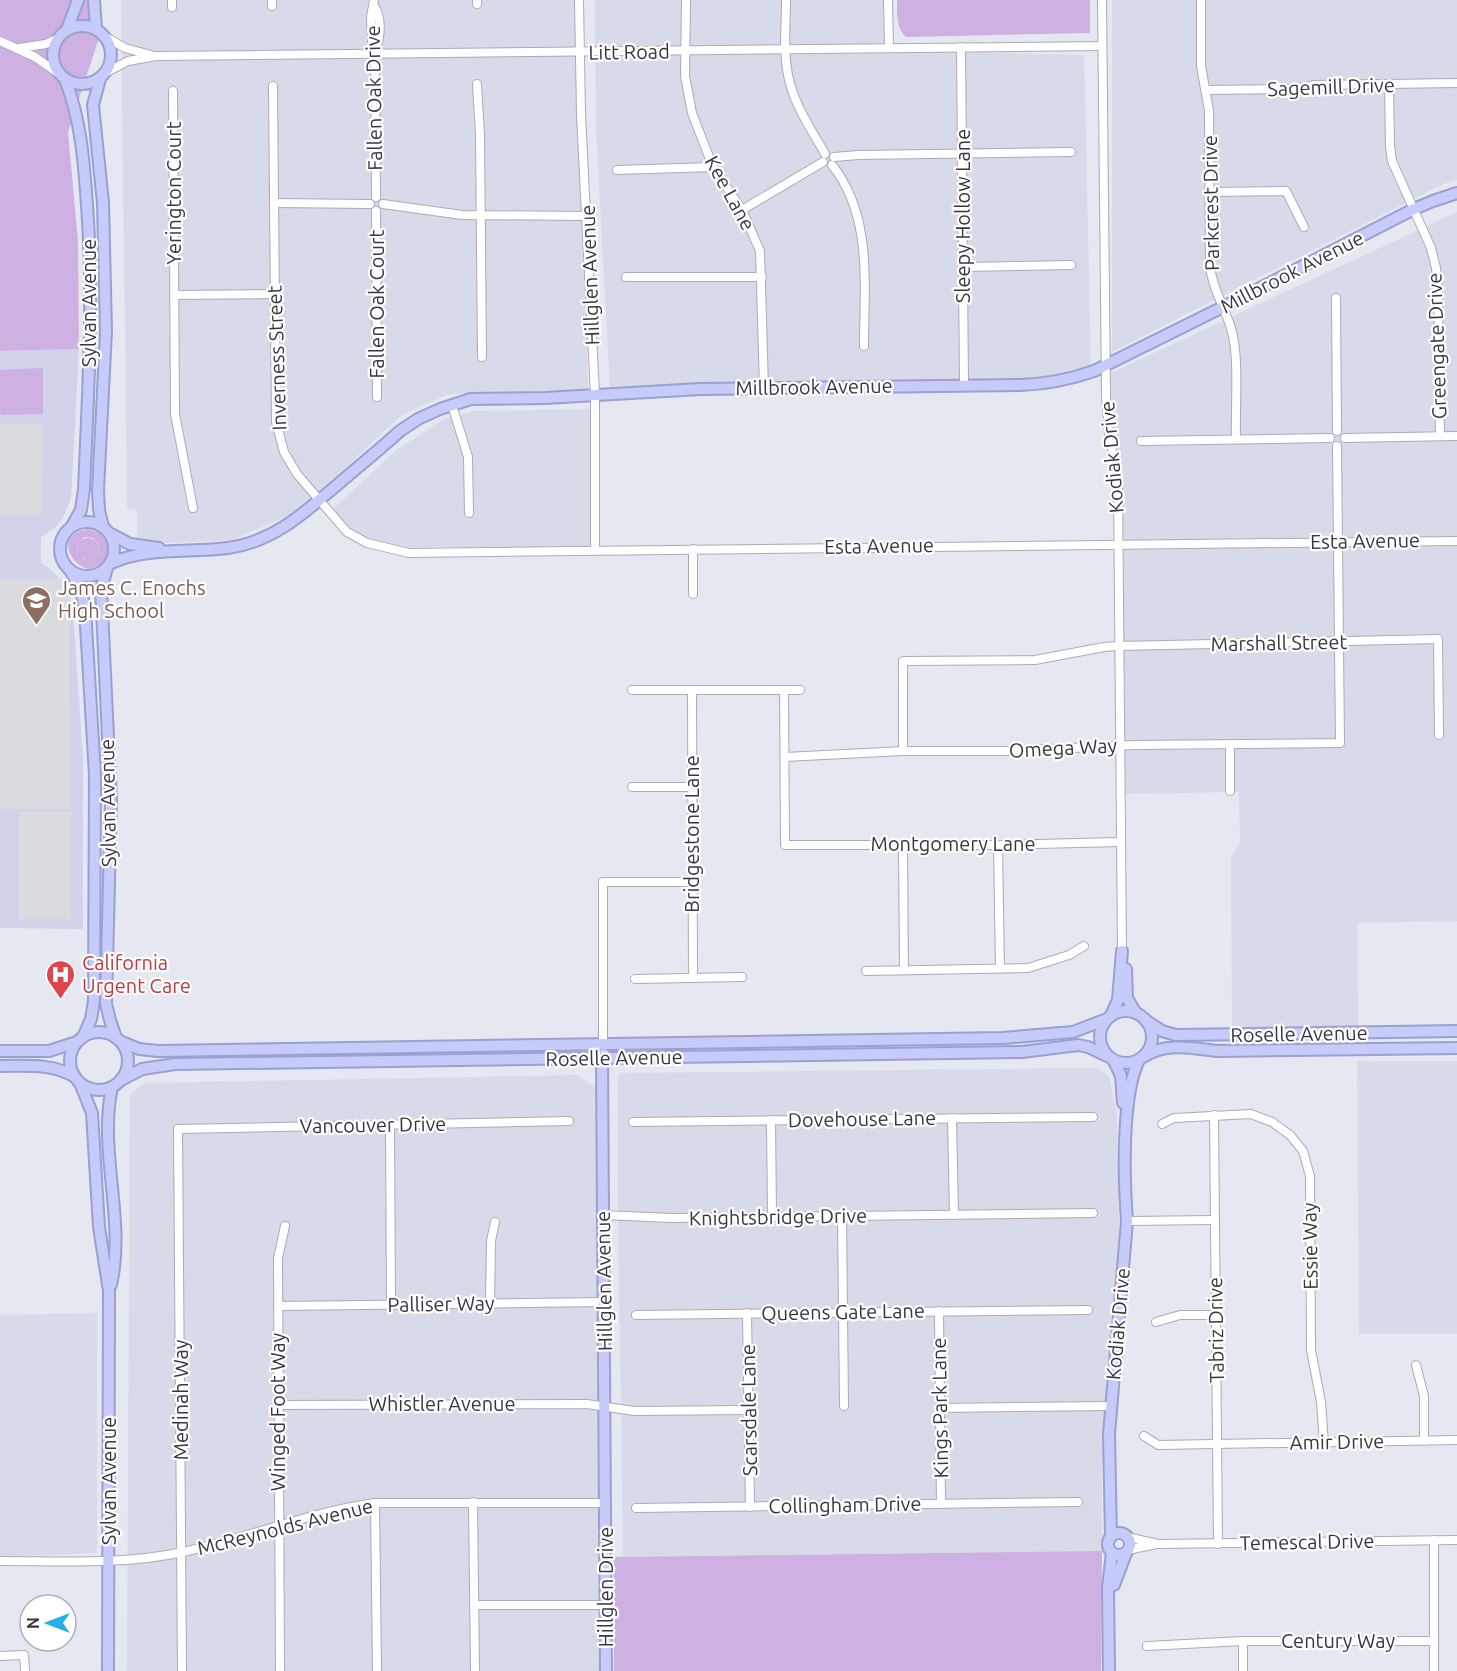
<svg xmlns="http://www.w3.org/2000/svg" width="1457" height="1671" font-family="Ubuntu,sans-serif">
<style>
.residential{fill:#d7dae8}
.education{fill:#d0d3e9}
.green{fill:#ceb0e2;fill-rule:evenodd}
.parking{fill:#dadbdf}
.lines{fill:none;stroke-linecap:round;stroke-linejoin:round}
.street-casing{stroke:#a8acbb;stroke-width:10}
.secondary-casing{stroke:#9aa0d0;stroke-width:14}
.street{stroke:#fff;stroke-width:8}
.secondary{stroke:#c6cbfa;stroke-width:10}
.labels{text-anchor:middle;stroke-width:4.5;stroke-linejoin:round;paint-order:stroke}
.street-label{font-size:20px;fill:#353843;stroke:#fff}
.education-label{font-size:20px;fill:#785e54;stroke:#fff;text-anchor:start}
.health-label{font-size:20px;fill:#be3a42;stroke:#fff;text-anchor:start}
</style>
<rect width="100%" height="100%" fill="#e5e7f1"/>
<!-- residential -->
<g class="residential">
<path d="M121,0H577L588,389L449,394L402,415L295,513L231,540L164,543L137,539V510L127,509Z"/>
<path d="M595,0H892L893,51L1084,55L1091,367L1047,380L714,382L610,388L596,129Z"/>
<path d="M1112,0H1457V180L1443,184L1112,352Z"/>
<path d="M1457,212V921L1357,923L1358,1029L1232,1031L1231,857L1240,844L1239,792L1125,794L1123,476L1112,425L1111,373Z"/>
<path d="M592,409V547H406L372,540L351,528L332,510L395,451L444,419L474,411Z"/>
<path d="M1357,1061H1457V1334H1359Z"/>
<path d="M1098,1068L1109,1076L1117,1114L1119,1243L1102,1440V1551L623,1557L618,1200V1078L620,1073Z"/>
<path d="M577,1075L597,1089L599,1671H127L130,1094L145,1083Z"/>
<path d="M97,1313V1553L0,1557V1315Z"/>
</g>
<!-- education -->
<path class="education" d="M79,349L71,498L63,518L55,528L41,537V563L52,571L63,583L71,601L73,612L83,757V929L0,928V351Z"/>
<!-- green -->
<g class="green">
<path d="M0,0H98V41L68,132L78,241L79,349L0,351Z"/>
<path d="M897,0H1090V33L906,37C896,28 897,13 897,0Z"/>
<path d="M43,368V414L2,415L0,413V370Z"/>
<path d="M88,529L100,533C106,540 109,547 106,556C91,594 41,536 88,529ZM84,537L93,538L99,545V553L93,559L84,560L77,552V545Z"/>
<circle cx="88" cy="549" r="11"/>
<path d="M1102,1551L1101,1671H614V1557Z"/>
</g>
<!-- parking -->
<g class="parking">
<path d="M0,424H43L42,515H0Z"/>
<path d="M0,579H69L70,809H0Z"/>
<rect x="19" y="812" width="52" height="107"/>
</g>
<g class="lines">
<defs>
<g id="street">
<path d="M272,0V6"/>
<path d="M374,0L371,17L372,41L375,53L376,197"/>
<path d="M477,0V4"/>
<path d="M579,0L581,114L595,395V550"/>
<path d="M686,0L685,76L692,113L713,167L742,210L760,251L764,388"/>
<path d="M786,0C786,24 783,51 788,75C793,103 811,129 825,154"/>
<path d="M888,0L889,48"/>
<path d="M1102,0L1106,396L1109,433L1118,484L1122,951"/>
<path d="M1201,0V66L1209,111L1210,265C1212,291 1228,311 1233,336C1239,365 1235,409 1236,439"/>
<path d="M374,6C383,20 380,38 375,53"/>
<path d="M172,7V0"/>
<path d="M104,36L125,48L151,55"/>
<path d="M0,41L35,57L58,73"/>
<path d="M961,47L964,385"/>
<path d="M19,48L46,44L60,37"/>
<path d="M107,72L128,61L156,56L1102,46"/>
<path d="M477,84L480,135L482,357"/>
<path d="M1389,84L1390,146L1392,161L1431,248L1436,268L1438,289L1440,436"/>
<path d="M273,86L276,422L284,452L297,474L347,532L367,543L409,553L1457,541"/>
<path d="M1206,90L1294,89L1315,85L1457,83"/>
<path d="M173,91L175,414L193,508"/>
<path d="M834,157L858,155L1071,152"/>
<path d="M832,165C873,216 864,286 864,346"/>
<path d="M617,170L713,167"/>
<path d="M1209,192L1286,191L1304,227"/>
<path d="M275,203L370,204"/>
<path d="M383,204L462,215L588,216"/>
<path d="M742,210L823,162"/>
<path d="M376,211L377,397"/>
<path d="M964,267L1071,265"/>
<path d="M626,277H762"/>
<path d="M174,295L275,294"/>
<path d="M1336,298L1337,431"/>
<path d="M452,405L468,457L469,513"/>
<path d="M1345,438L1457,436"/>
<path d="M1141,441L1330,438"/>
<path d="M693,549V594"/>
<path d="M632,690H784"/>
<path d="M692,690L693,978"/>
<path d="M800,690H784L785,845H998L1121,842"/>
<path d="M1230,745V791"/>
<path d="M903,751V661L1035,660L1104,647L1119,646L1438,639L1439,735"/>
<path d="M785,757L903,751H1008L1135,745L1340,743L1337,446"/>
<path d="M632,787H692"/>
<path d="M903,845L904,970"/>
<path d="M998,845L1000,968"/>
<path d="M866,971L1028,968L1069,955L1084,946"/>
<path d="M635,979L742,977"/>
<path d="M603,1044V882H692"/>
<path d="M1214,1115L1218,1544"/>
<path d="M952,1118L954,1215"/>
<path d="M771,1120L772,1217"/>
<path d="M633,1122L1093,1117"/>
<path d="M1162,1124L1174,1118L1251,1114L1272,1122L1290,1135L1303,1151L1310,1176L1311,1350L1321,1402L1324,1443"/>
<path d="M390,1125L391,1305"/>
<path d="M603,1215L671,1218L1093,1213"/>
<path d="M842,1216L844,1406"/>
<path d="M1127,1221L1215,1220"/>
<path d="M490,1303L491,1241L495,1222"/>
<path d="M278,1306L604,1302"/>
<path d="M939,1311L941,1504"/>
<path d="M747,1313L750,1507"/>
<path d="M636,1315L1088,1310"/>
<path d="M1156,1322L1180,1315H1216"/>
<path d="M1416,1365L1424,1396V1441"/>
<path d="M279,1405L587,1404L634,1411L748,1410"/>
<path d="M940,1408L1110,1406"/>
<path d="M1144,1436L1158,1445L1457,1440"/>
<path d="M473,1502L475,1671"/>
<path d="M375,1503L377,1671"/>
<path d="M636,1508L1078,1502"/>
<path d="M1127,1537L1158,1544L1457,1540"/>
<path d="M1128,1550L1156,1544"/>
<path d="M0,1561C61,1561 124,1565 183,1552C248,1538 310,1512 375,1503H606"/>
<path d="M474,1605H606"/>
<path d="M1243,1641V1671"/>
<path d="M1147,1646L1243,1641H1434"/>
<path d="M0,1656L24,1655L25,1671"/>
<path d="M182,1671L178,1129L569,1121"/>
<path d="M280,1671L278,1258L285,1226"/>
<path d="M1434,1671V1540"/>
</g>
<g id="secondary">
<path d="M94,0L96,29"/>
<circle cx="82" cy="55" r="29"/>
<path d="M67,30L78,0"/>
<path d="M65,79C81,120 84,162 87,205C94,300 88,394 84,489L81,510L72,526"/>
<path d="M100,79L93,105L103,203L106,331L98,490L99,510L103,527"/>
<circle cx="87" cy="549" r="27"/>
<path d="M109,533L130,544L159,548"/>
<path d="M111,563C148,547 188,553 228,548C273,542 304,513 337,485C358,467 379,450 400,431L418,419L440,409L471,399L545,398L700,389L1020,385C1046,384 1069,380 1094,371L1223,307L1414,209L1433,201L1457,193"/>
<path d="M107,568L101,589L111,800L106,1004L110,1020L116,1038"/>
<path d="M70,570L81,590L85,609L95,775L94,1001L91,1019L83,1037"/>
<path d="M1126,969L1127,998L1136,1013"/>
<circle cx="1126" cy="1037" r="26"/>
<path d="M1111,1015L1118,1000L1122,951"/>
<path d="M1145,1020L1162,1031L1176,1035L1457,1031"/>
<circle cx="99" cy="1061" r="29"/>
<path d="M122,1042L139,1049L158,1051L1003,1038L1073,1032L1107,1019"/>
<path d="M0,1051H49L77,1042"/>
<path d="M604,1054L602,1058L606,1671"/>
<path d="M1145,1056C1167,1042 1192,1048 1217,1051L1457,1048"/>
<path d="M1114,1061L1121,1076L1123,1103"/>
<path d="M0,1066C26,1066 52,1063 75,1077"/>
<path d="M121,1080L142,1069L175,1064L1022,1052L1078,1045L1088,1047L1107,1056"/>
<path d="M80,1083L92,1113L99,1227L109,1291L108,1671"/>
<path d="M111,1285C126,1220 98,1152 112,1087"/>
<circle cx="1119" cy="1544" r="11"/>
<path d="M1111,1537L1109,1434L1127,1221C1124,1181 1121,1096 1139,1060"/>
<path d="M1114,1585L1126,1553"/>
<path d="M1109,1671L1108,1587L1112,1553"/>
</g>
</defs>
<!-- street casing -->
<use href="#street" class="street-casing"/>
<!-- secondary casing -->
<use href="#secondary" class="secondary-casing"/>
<!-- street -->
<use href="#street" class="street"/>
<!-- secondary -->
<use href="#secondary" class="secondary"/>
</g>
<!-- icons -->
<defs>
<symbol id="school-pin" viewBox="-11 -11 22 30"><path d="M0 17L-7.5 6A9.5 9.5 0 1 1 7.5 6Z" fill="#8d6e63" stroke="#fff"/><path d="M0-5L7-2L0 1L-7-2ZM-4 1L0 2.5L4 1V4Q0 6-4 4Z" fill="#fff"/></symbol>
<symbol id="hospital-pin" viewBox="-11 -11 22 30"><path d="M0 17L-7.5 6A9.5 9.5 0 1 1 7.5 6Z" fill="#e0444e" stroke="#fff"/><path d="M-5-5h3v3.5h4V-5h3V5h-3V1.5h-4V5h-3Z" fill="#fff"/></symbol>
</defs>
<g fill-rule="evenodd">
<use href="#school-pin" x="20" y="584" width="33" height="45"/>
<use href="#hospital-pin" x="44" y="958" width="33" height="45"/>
</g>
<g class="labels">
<!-- street labels -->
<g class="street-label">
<text transform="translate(629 52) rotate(-1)" y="7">Litt Road</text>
<text transform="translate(1331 87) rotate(-2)" y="7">Sagemill Drive</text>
<text transform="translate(374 98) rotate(-91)" y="7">Fallen Oak Drive</text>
<text transform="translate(174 193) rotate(-90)" y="7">Yerington Court</text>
<text transform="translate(730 193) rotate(61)" y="7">Kee Lane</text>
<text transform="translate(1211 203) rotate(-91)" y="7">Parkcrest Drive</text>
<text transform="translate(963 216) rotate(-90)" y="7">Sleepy Hollow Lane</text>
<text transform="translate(1292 272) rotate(-27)" y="7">Millbrook Avenue</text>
<text transform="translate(590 275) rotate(-92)" y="7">Hillglen Avenue</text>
<text transform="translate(89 303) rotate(-90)" y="7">Sylvan Avenue</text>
<text transform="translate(377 304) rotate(-90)" y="7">Fallen Oak Court</text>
<text transform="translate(1437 346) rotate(-92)" y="7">Greengate Drive</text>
<text transform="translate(277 358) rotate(-92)" y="7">Inverness Street</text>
<text transform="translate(814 387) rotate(-1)" y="7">Millbrook Avenue</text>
<text transform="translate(1112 457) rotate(-95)" y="7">Kodiak Drive</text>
<text transform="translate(1365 541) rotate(-1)" y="7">Esta Avenue</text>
<text transform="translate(879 546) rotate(-1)" y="7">Esta Avenue</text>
<text transform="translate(1279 643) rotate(-1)" y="7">Marshall Street</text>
<text transform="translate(1063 748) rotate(-3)" y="7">Omega Way</text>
<text transform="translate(108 803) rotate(-91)" y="7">Sylvan Avenue</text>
<text transform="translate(692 834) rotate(-90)" y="7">Bridgestone Lane</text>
<text x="953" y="851">Montgomery Lane</text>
<text transform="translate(1299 1034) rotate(-1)" y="7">Roselle Avenue</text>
<text transform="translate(614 1058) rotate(-1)" y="7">Roselle Avenue</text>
<text transform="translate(862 1119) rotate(-1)" y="7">Dovehouse Lane</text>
<text transform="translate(373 1125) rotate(-1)" y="7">Vancouver Drive</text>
<text transform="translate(778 1217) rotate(-1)" y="7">Knightsbridge Drive</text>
<text transform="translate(1310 1246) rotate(-91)" y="7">Essie Way</text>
<text transform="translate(604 1281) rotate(-91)" y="7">Hillglen Avenue</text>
<text transform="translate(441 1304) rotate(-1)" y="7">Palliser Way</text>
<text transform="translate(843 1312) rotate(-1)" y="7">Queens Gate Lane</text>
<text transform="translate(1118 1324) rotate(-85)" y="7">Kodiak Drive</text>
<text transform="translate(1216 1330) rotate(-91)" y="7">Tabriz Drive</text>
<text transform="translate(181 1400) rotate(-90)" y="7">Medinah Way</text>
<text x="442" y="1411">Whistler Avenue</text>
<text transform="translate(940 1408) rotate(-91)" y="7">Kings Park Lane</text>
<text transform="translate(749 1410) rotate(-91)" y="7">Scarsdale Lane</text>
<text transform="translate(278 1412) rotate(-90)" y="7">Winged Foot Way</text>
<text transform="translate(1337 1442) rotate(-1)" y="7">Amir Drive</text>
<text transform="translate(109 1481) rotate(-90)" y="7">Sylvan Avenue</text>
<text transform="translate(845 1505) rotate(-1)" y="7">Collingham Drive</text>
<text transform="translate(285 1527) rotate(-14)" y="7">McReynolds Avenue</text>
<text transform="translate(1307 1542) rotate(-1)" y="7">Temescal Drive</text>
<text transform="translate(606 1587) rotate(-90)" y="7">Hillglen Drive</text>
<text x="1338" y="1648">Century Way</text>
</g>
<!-- education labels -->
<g class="education-label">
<text x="58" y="595">James C. Enochs<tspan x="58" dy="23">High School</tspan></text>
</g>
<!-- health labels -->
<g class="health-label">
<text x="82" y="970">California<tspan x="82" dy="23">Urgent Care</tspan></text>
</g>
</g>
<!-- north arrow -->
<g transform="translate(48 1623) rotate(270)"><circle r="28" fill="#ffffff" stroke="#aeafb4" stroke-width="1.5"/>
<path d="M0-4.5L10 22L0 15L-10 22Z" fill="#24afe8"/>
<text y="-9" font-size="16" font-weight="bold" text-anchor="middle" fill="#353843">N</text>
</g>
</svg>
